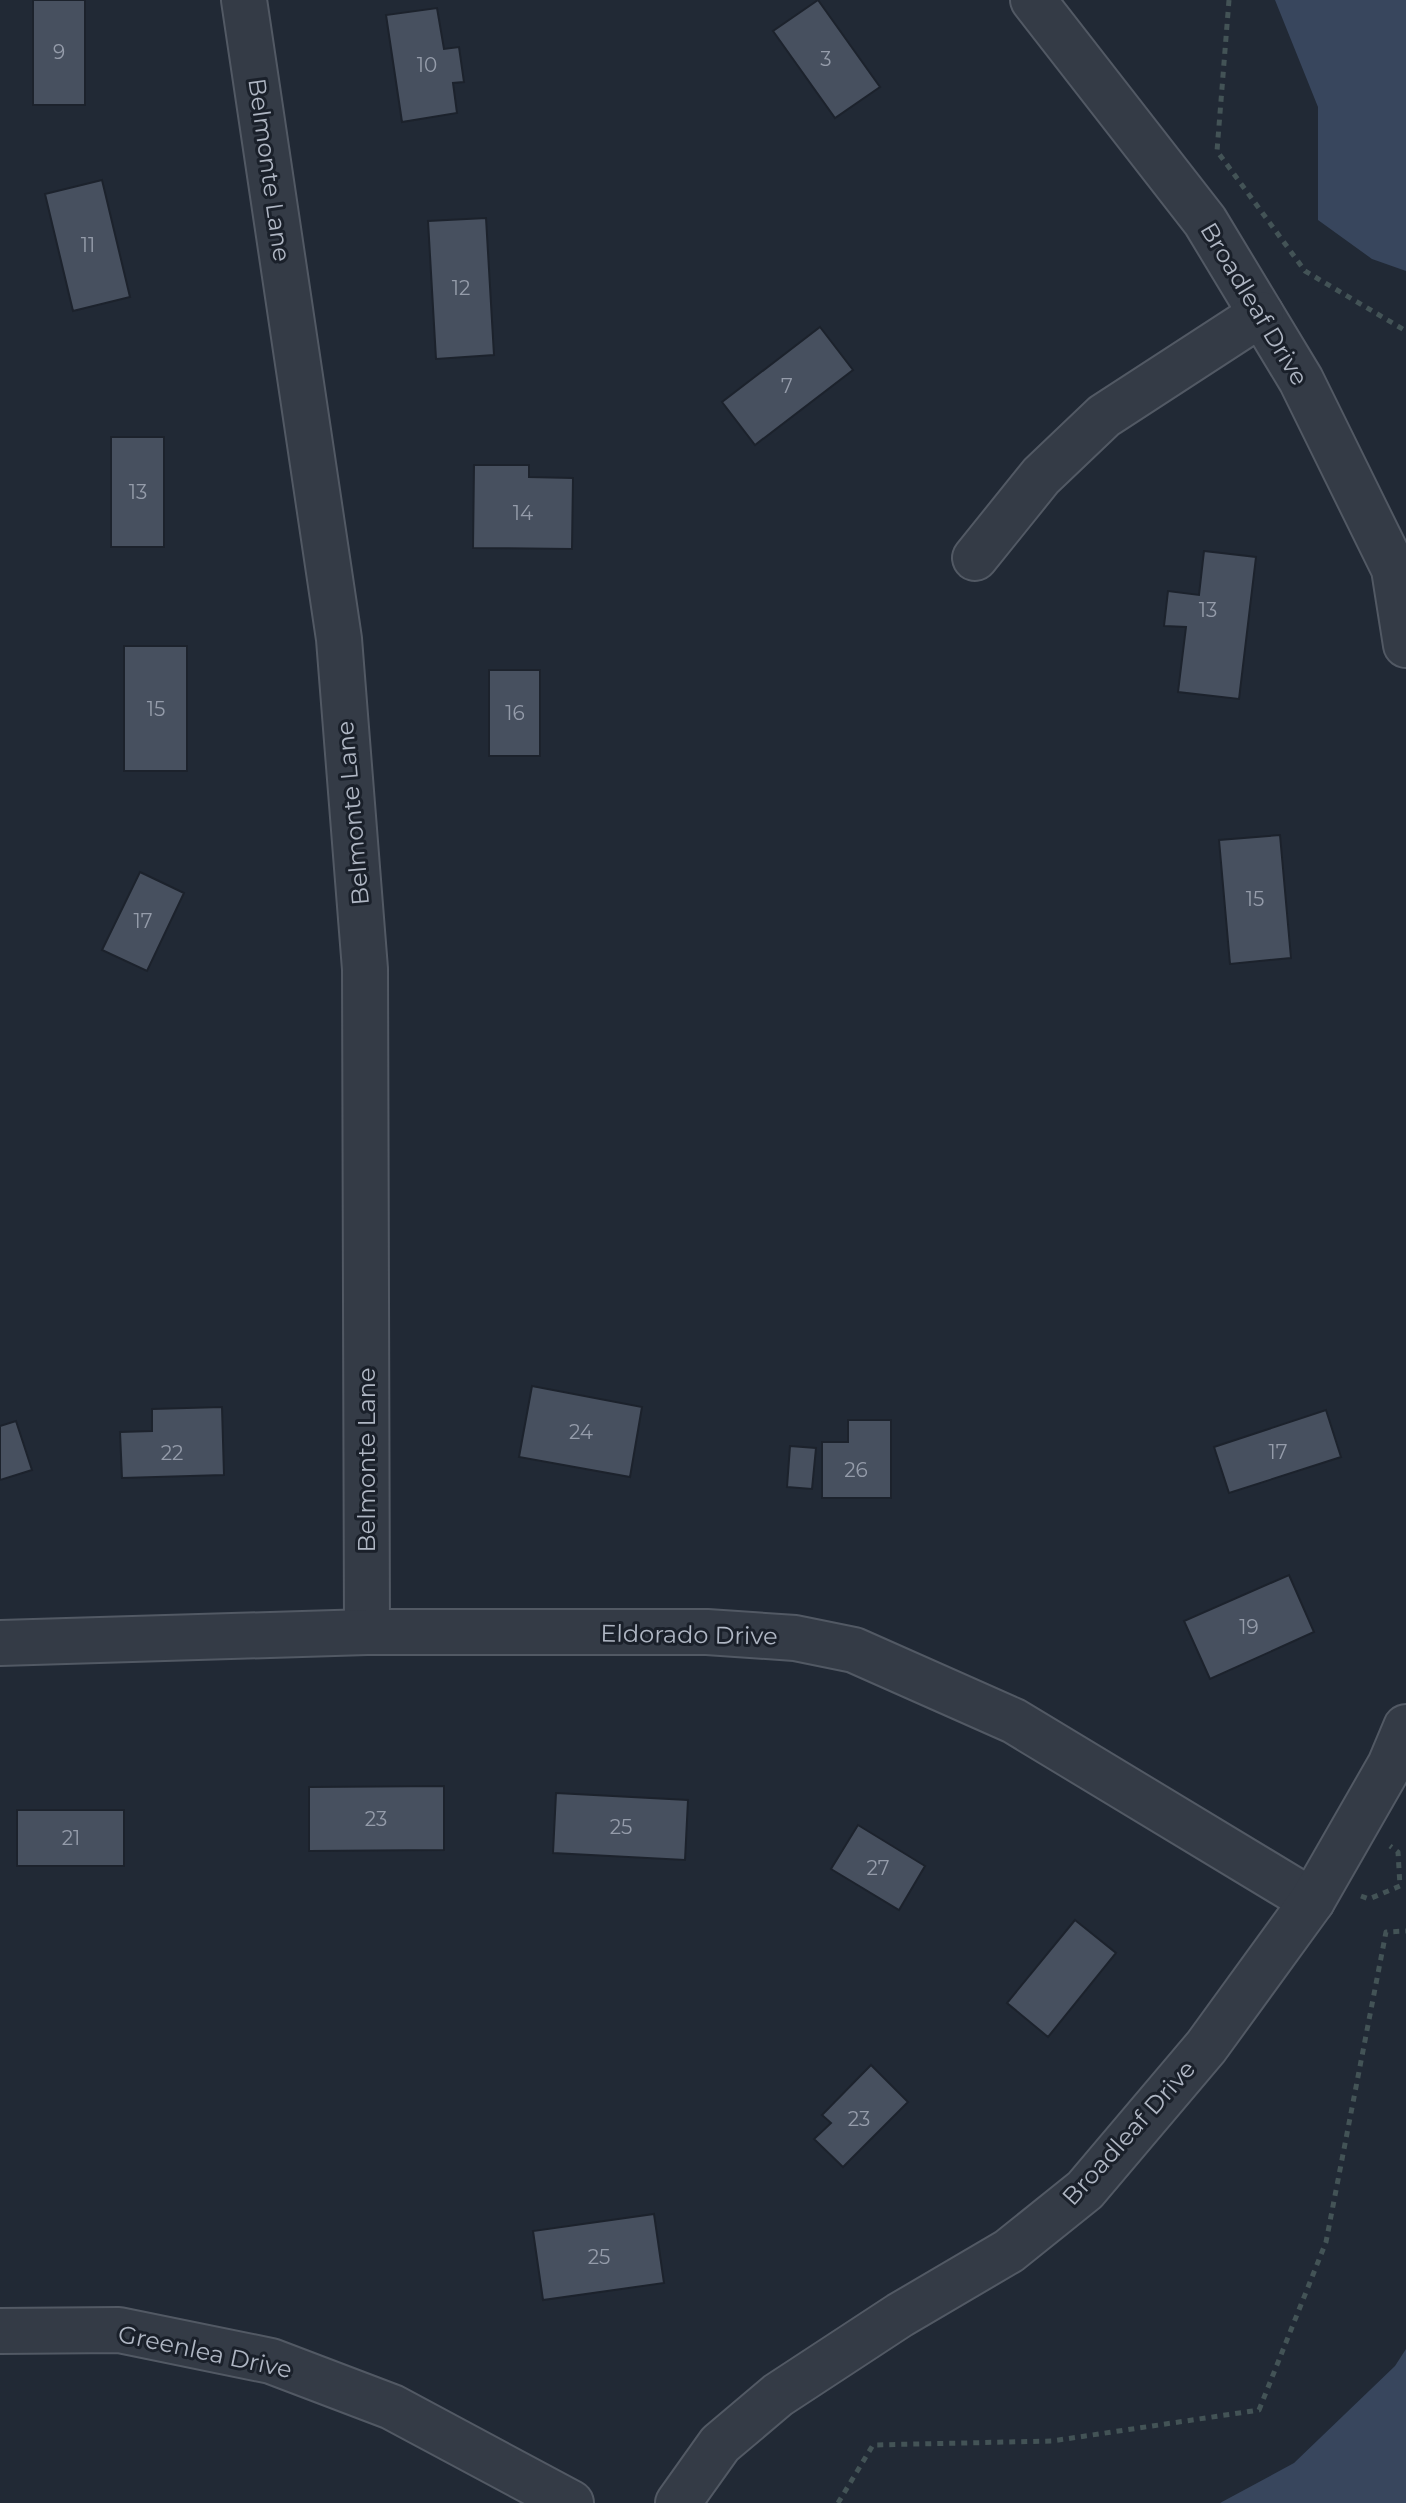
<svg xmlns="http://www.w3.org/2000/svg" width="1406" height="2503" font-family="Montserrat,sans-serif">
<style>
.water{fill:#38465d}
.building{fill:#47505f;stroke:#1c222c;stroke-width:2}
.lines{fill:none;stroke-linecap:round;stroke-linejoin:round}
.street-casing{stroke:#525964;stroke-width:48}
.path{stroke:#435356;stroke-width:5;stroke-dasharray:6 6;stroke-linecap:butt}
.street{stroke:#343b46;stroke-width:44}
.labels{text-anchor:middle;stroke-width:6;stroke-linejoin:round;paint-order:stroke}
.number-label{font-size:20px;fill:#959caa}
.street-label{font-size:24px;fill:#afb6c3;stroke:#1a202a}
</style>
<rect width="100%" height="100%" fill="#212935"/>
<!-- water -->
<g class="water">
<path d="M1275,0H1406V271L1372,259L1318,220V107Z"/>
<path d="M1406,2349V2503H1220L1294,2463L1395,2366Z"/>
</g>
<!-- building -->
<g class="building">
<rect x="33" y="0" width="52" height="105"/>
<path d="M818,0L880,87L835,118L773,31Z"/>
<path d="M437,8L444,49L459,47L464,82L453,83L457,113L402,122L386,15Z"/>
<path d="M102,180L130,297L73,311L45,194Z"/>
<path d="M486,218L494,355L436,359L428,221Z"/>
<path d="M820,327L853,370L755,445L722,402Z"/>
<rect x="111" y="437" width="53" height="110"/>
<path d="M474,465H529V477L573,478L572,549L473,548Z"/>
<path d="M1204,551L1256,557L1239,699L1178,692L1186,627L1164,626L1168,591L1199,595Z"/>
<rect x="124" y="646" width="63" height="125"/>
<rect x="489" y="670" width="51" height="86"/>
<path d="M1280,835L1291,958L1230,964L1219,840Z"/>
<path d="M140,872L184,893L147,971L102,950Z"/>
<path d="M532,1386L642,1407L630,1477L519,1457Z"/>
<path d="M222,1407L224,1475L122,1478L120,1432L152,1431V1409Z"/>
<path d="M1326,1410L1341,1457L1229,1493L1214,1447Z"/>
<path d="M848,1420H891V1498H822V1442H848Z"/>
<path d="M16,1421L32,1470L0,1480V1426Z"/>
<path d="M790,1446L816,1448L812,1489L787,1487Z"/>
<path d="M1289,1575L1314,1632L1210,1679L1184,1621Z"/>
<path d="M444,1786V1850L309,1851V1787Z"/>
<path d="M556,1793L688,1800L685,1860L553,1853Z"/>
<rect x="17" y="1810" width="107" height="56"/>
<path d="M858,1825L925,1866L899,1910L831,1869Z"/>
<path d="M1075,1920L1116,1953L1048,2037L1007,2003Z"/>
<path d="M871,2065L908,2102L843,2167L814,2139L831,2123L822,2115Z"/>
<path d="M654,2214L664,2283L543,2300L533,2231Z"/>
</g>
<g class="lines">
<defs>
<g id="street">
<path d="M244,0L339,639L365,969L367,1632"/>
<path d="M1033,0L1205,221L1301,380L1394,569L1406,645"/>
<path d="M975,558L1041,476L1104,416L1261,314"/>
<path d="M0,1643L367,1632H707L795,1638L854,1650L1014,1721L1312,1901"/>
<path d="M0,2331L119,2330L271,2361L392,2407L571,2503"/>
<path d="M678,2503L720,2444L778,2395L900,2315L1009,2251L1085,2190L1206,2047L1312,1901L1390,1765L1406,1727"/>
</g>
</defs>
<!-- street casing -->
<use href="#street" class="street-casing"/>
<!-- path -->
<g class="path">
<path d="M1229,0L1217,151L1305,271L1406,331"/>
<path d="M1361,1896L1369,1899L1400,1886L1398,1852L1390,1846"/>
<path d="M838,2503L873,2445L1052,2441L1259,2410L1326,2242L1386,1932L1406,1931"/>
</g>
<!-- street -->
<use href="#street" class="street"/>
</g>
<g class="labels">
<!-- number labels -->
<g class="number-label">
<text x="59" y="59">9</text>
<text x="826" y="66">3</text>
<text x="427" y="72">10</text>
<text x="88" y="252">11</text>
<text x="461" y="295">12</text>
<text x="787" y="393">7</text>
<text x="138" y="499">13</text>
<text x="523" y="520">14</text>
<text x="1208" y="617">13</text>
<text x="156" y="716">15</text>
<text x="515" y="720">16</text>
<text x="1255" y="906">15</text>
<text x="143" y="928">17</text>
<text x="581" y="1439">24</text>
<text x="1278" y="1459">17</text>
<text x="172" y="1460">22</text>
<text x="856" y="1477">26</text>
<text x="1249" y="1634">19</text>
<text x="376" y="1826">23</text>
<text x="621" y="1834">25</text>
<text x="71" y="1845">21</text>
<text x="878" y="1875">27</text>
<text x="859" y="2126">23</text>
<text x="599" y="2264">25</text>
</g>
<!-- street labels -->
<g class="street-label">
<text transform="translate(269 170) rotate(82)" y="8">Belmonte Lane</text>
<text transform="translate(1254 304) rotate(59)" y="8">Broadleaf Drive</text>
<text transform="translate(353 813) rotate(-95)" y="8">Belmonte Lane</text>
<text transform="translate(367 1460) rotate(-90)" y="8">Belmonte Lane</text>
<text transform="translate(689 1635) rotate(1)" y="8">Eldorado Drive</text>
<text transform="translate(1129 2133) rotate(-48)" y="8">Broadleaf Drive</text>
<text transform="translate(205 2352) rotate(12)" y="8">Greenlea Drive</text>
</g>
</g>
</svg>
